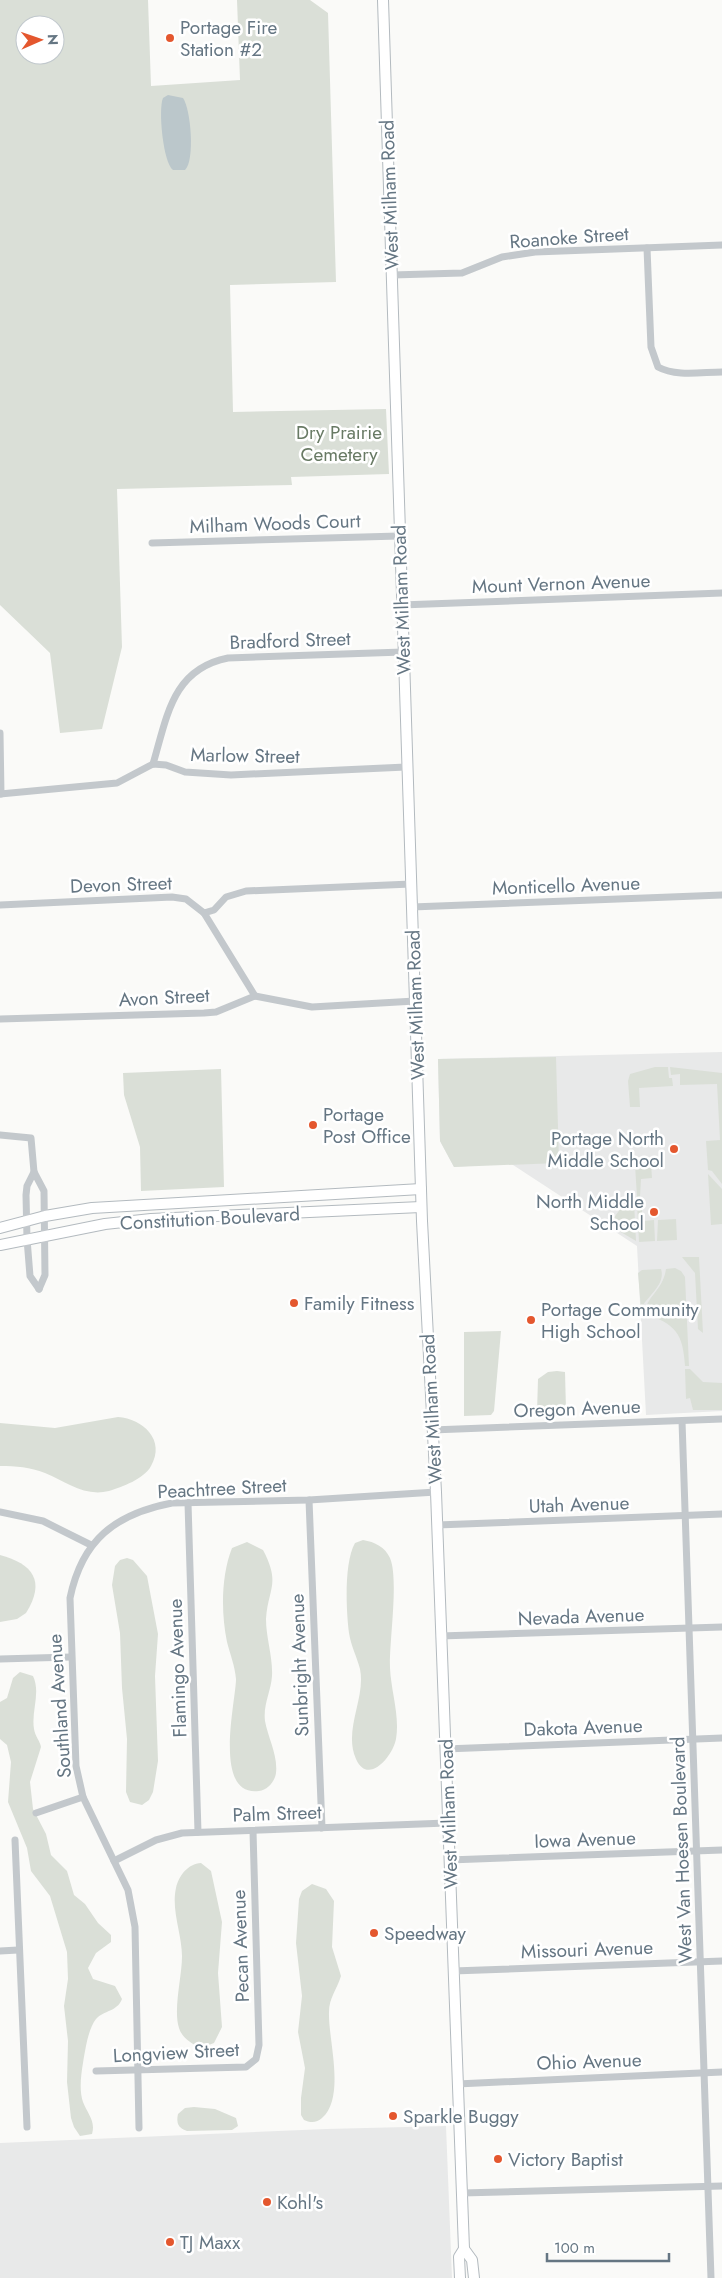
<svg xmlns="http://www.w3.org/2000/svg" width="722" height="2278" font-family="Jost,sans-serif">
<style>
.built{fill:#e8e9e9}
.green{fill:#dadfd7;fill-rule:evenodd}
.water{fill:#bbc7cb}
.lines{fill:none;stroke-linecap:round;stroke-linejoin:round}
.secondary-casing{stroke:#b3babf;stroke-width:12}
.street{stroke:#c3c8cc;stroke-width:7}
.secondary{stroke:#fff;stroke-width:10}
.poi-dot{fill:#e4572e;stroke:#fff;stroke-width:2}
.labels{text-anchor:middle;stroke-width:5;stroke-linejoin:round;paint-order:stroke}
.poi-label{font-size:19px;fill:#657683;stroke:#fff;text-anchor:start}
.street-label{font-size:19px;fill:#657683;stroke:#fff}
.park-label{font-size:19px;fill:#687a64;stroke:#fff}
</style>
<rect width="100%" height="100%" fill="#fafaf8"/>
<!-- built -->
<g class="built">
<path d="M722,1052V1411L646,1415L637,1246L510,1163L454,1167L440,1141L438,1059Z"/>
<path d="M446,2126L452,2278H0V2143L326,2129Z"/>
</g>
<!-- green -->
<g class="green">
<path d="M0,0H148L151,86L240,80L237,0H310L328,13L336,282L230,285L233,412L386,409L389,474L291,477L292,485L117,489L122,647L102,729L60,733L50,653L0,605ZM25,25H55V55H25Z"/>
<path d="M556,1057L559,1163L454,1167L440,1141L438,1059Z"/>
<path d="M655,1067H668L669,1078H672L673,1086L639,1088L640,1107H630L628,1081L630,1074Z"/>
<path d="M670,1067L722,1073V1184L712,1171L708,1170L706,1141L720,1140L717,1084L680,1085V1074L671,1075Z"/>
<path d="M221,1069L224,1187L141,1191L140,1147L124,1095L123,1073Z"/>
<path d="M651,1164L652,1178L641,1179L640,1197H637L635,1165Z"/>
<path d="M708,1174L722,1189V1224L711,1225Z"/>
<path d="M625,1202H634L636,1241L609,1225Z"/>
<path d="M641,1202L643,1221L654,1220L655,1241L639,1242L637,1203Z"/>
<path d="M676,1219L677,1240L657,1241L658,1220Z"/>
<path d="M682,1257H699L703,1333L698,1329L695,1273Z"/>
<path d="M675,1268L681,1271L685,1277L689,1366H685C683,1334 676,1324 645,1314C645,1297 663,1291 666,1269Z"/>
<path d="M661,1269C666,1285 647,1296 641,1309L638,1273L642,1270Z"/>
<path d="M501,1331L494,1411L491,1415L464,1416V1332Z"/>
<path d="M685,1369H690L703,1382L722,1383V1410H693L690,1398L686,1399Z"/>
<path d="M557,1371L565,1372L566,1410L537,1411L538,1379L548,1372Z"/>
<path d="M118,1417C143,1419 166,1440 151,1466C144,1479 122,1487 109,1491C84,1497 67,1482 45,1473C30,1467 16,1466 0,1466V1423L55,1428Z"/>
<path d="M363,1540C375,1542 385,1547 390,1558C399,1579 389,1642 390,1668C391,1691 400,1716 396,1739C393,1756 368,1786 356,1759C343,1730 366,1698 360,1669C357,1657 351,1646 349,1633C346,1611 344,1562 355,1543Z"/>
<path d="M247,1542L263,1550C281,1584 268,1588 266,1619C266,1638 273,1657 272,1676C271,1691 263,1705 265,1721C268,1738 278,1755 276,1773C275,1781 268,1790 259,1791C212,1797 236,1701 236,1679C235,1666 230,1654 227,1642C221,1613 221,1576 232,1548Z"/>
<path d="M0,1555C33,1564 46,1581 26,1613L17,1619L0,1622Z"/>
<path d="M127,1558L133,1560L147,1576L158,1634L155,1676L158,1761L153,1792L149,1800L142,1805L130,1802L126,1792L127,1739L122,1688L120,1633L112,1585L115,1566L120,1560Z"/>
<path d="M20,1672L33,1676C41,1693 31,1711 34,1729C35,1736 40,1741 41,1747L30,1782L33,1809L46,1834L51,1855L67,1871L74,1895L85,1904L98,1923L111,1935V1942L96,1953L88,1968L93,1979L115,1986L122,1999C117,2012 104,2010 96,2019C88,2029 85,2051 83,2063C81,2075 79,2090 83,2102C87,2113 96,2121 92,2134L80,2136L74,2127L71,2118L67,2082L68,2041L64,2006L68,1979L67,1952L50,1896L31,1871L27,1848L8,1802L11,1762L7,1745L0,1739V1702L7,1698L13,1678Z"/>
<path d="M201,1863L211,1871L222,1922L218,1973L222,2027L214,2043L201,2048C192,2044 182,2038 179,2028C173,2009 182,1977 182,1956C182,1934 171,1910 176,1888C179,1875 188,1864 201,1863Z"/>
<path d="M312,1884L326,1889L334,1901L332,1947L341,1976C337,1989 329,1998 329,2012C328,2040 346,2097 322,2118C317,2123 310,2123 304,2120L301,2115V2098L305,2068L298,2032L302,1996L296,1943L299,1899L302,1891Z"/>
<path d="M194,2107L215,2109L236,2118L238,2126L232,2130L187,2131C178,2128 176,2123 178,2114L185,2108Z"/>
</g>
<!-- water -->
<path class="water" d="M168,95L183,98C191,109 195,161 185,170H173C163,163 158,109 163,98Z"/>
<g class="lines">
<defs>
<g id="secondary">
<path d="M383,0L422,1221L436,1492L464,2249L459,2257L460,2278"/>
<path d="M0,1228L45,1216L92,1208L421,1189"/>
<path d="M0,1245L105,1224L151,1219L421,1207"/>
<path d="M464,2249L472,2260L474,2278"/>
</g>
</defs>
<!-- secondary casing -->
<use href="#secondary" class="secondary-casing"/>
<!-- street -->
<g class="street">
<path d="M647,248L651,347L658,367C676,377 702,372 722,372"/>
<path d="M392,275L462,273L502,257L535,252L722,245"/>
<path d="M152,543L399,536"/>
<path d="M401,605L722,593"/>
<path d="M0,733L1,794"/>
<path d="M153,764C167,717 172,669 228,658L403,652"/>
<path d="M0,794L117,783L153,764L166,765L185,772L231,775L406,767"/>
<path d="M0,905L172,897L186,899L204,913L214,910L226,897L246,891L411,884"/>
<path d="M412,907L722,895"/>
<path d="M204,913L255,996"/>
<path d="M0,1019L204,1013L216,1012L255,996L312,1007L415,1001"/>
<path d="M0,1135L31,1138L34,1172L44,1191L45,1275L39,1289"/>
<path d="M34,1172L27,1186L26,1195L27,1239L30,1276L39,1289"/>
<path d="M682,1421L711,2278"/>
<path d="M432,1430L722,1419"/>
<path d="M309,1500L322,1828"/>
<path d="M188,1503L198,1832"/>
<path d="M0,1512L43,1521L91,1545"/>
<path d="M437,1525L722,1514"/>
<path d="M440,1636L722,1627"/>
<path d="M0,1659L71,1657"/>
<path d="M445,1749L722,1738"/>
<path d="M36,1813L83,1797"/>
<path d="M15,1840L27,2127"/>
<path d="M449,1860L722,1850"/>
<path d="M114,1861L156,1840L182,1833L447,1823"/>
<path d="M0,1951L18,1950"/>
<path d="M453,1971L722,1961"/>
<path d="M96,2071L246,2067L256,2059L259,2045L253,1831"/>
<path d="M457,2084L722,2072"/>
<path d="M139,2128L135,1927L128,1890L83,1797L76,1766L70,1598C82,1540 115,1514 172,1503L309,1500L436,1492"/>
<path d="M462,2193L722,2186"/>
</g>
<!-- secondary -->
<use href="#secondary" class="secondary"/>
</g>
<!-- markers -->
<g class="poi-dot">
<circle cx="170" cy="38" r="5"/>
<circle cx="313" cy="1125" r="5"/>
<circle cx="674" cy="1149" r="5"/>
<circle cx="654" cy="1212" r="5"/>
<circle cx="294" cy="1303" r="5"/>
<circle cx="531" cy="1320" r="5"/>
<circle cx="374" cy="1933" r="5"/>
<circle cx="393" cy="2116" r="5"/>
<circle cx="498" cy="2159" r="5"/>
<circle cx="267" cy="2202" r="5"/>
<circle cx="170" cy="2242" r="5"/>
</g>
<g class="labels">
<!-- poi labels -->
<g class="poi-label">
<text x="180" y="34">Portage Fire<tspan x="180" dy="22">Station #2</tspan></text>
<text x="323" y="1121">Portage<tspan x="323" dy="22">Post Office</tspan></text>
<text x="664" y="1145" text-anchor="end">Portage North<tspan x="664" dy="22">Middle School</tspan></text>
<text x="644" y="1208" text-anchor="end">North Middle<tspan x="644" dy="22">School</tspan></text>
<text x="304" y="1310">Family Fitness</text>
<text x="541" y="1316">Portage Community<tspan x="541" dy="22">High School</tspan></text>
<text x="384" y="1940">Speedway</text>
<text x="403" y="2123">Sparkle Buggy</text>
<text x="508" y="2166">Victory Baptist</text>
<text x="277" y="2209">Kohl's</text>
<text x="180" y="2249">TJ Maxx</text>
</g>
<!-- street labels -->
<g class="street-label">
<text transform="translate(389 195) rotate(-92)" y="7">West Milham Road</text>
<text transform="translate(569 237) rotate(-4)" y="7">Roanoke Street</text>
<text transform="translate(275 523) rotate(-2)" y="7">Milham Woods Court</text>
<text transform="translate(561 583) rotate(-2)" y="7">Mount Vernon Avenue</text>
<text transform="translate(401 600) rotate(-92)" y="7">West Milham Road</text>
<text transform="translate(290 640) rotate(-2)" y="7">Bradford Street</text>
<text transform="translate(245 755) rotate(1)" y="7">Marlow Street</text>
<text transform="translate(121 884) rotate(-2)" y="7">Devon Street</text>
<text transform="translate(566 885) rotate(-2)" y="7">Monticello Avenue</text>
<text transform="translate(164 997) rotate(-3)" y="7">Avon Street</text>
<text transform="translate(415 1005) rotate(-92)" y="7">West Milham Road</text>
<text transform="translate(210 1218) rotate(-3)" y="7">Constitution Boulevard</text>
<text transform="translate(577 1408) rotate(-2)" y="7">Oregon Avenue</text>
<text transform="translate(431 1409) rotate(-93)" y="7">West Milham Road</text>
<text transform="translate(222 1488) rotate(-3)" y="7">Peachtree Street</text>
<text transform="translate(579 1504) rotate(-2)" y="7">Utah Avenue</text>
<text transform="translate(581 1616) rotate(-2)" y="7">Nevada Avenue</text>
<text transform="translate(299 1665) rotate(-92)" y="7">Sunbright Avenue</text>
<text transform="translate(177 1668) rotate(-92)" y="7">Flamingo Avenue</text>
<text transform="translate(59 1706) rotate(-94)" y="7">Southland Avenue</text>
<text transform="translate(583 1727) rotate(-2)" y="7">Dakota Avenue</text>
<text transform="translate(277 1813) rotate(-2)" y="7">Palm Street</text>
<text transform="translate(448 1814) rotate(-92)" y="7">West Milham Road</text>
<text transform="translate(585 1839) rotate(-2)" y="7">Iowa Avenue</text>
<text transform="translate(681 1850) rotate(-92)" y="7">West Van Hoesen Boulevard</text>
<text transform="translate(240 1946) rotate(-92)" y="7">Pecan Avenue</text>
<text transform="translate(587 1949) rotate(-2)" y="7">Missouri Avenue</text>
<text transform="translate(176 2052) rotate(-3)" y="7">Longview Street</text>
<text transform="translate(589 2061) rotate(-2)" y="7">Ohio Avenue</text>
</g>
<!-- park labels -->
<g class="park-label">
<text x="339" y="439">Dry Prairie<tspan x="339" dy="22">Cemetery</tspan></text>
</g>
</g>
<!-- north arrow -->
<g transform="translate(40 40) rotate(88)"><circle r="24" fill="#ffffff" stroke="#c1c8cd"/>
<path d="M0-4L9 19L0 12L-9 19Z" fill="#e4572e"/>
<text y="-8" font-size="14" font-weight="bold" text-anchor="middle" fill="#657683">N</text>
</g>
<!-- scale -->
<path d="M547 2253v8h122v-8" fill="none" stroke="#657683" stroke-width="2.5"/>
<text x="554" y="2253" font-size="15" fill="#657683" stroke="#ffffff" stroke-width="4" paint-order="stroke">100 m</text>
</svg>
